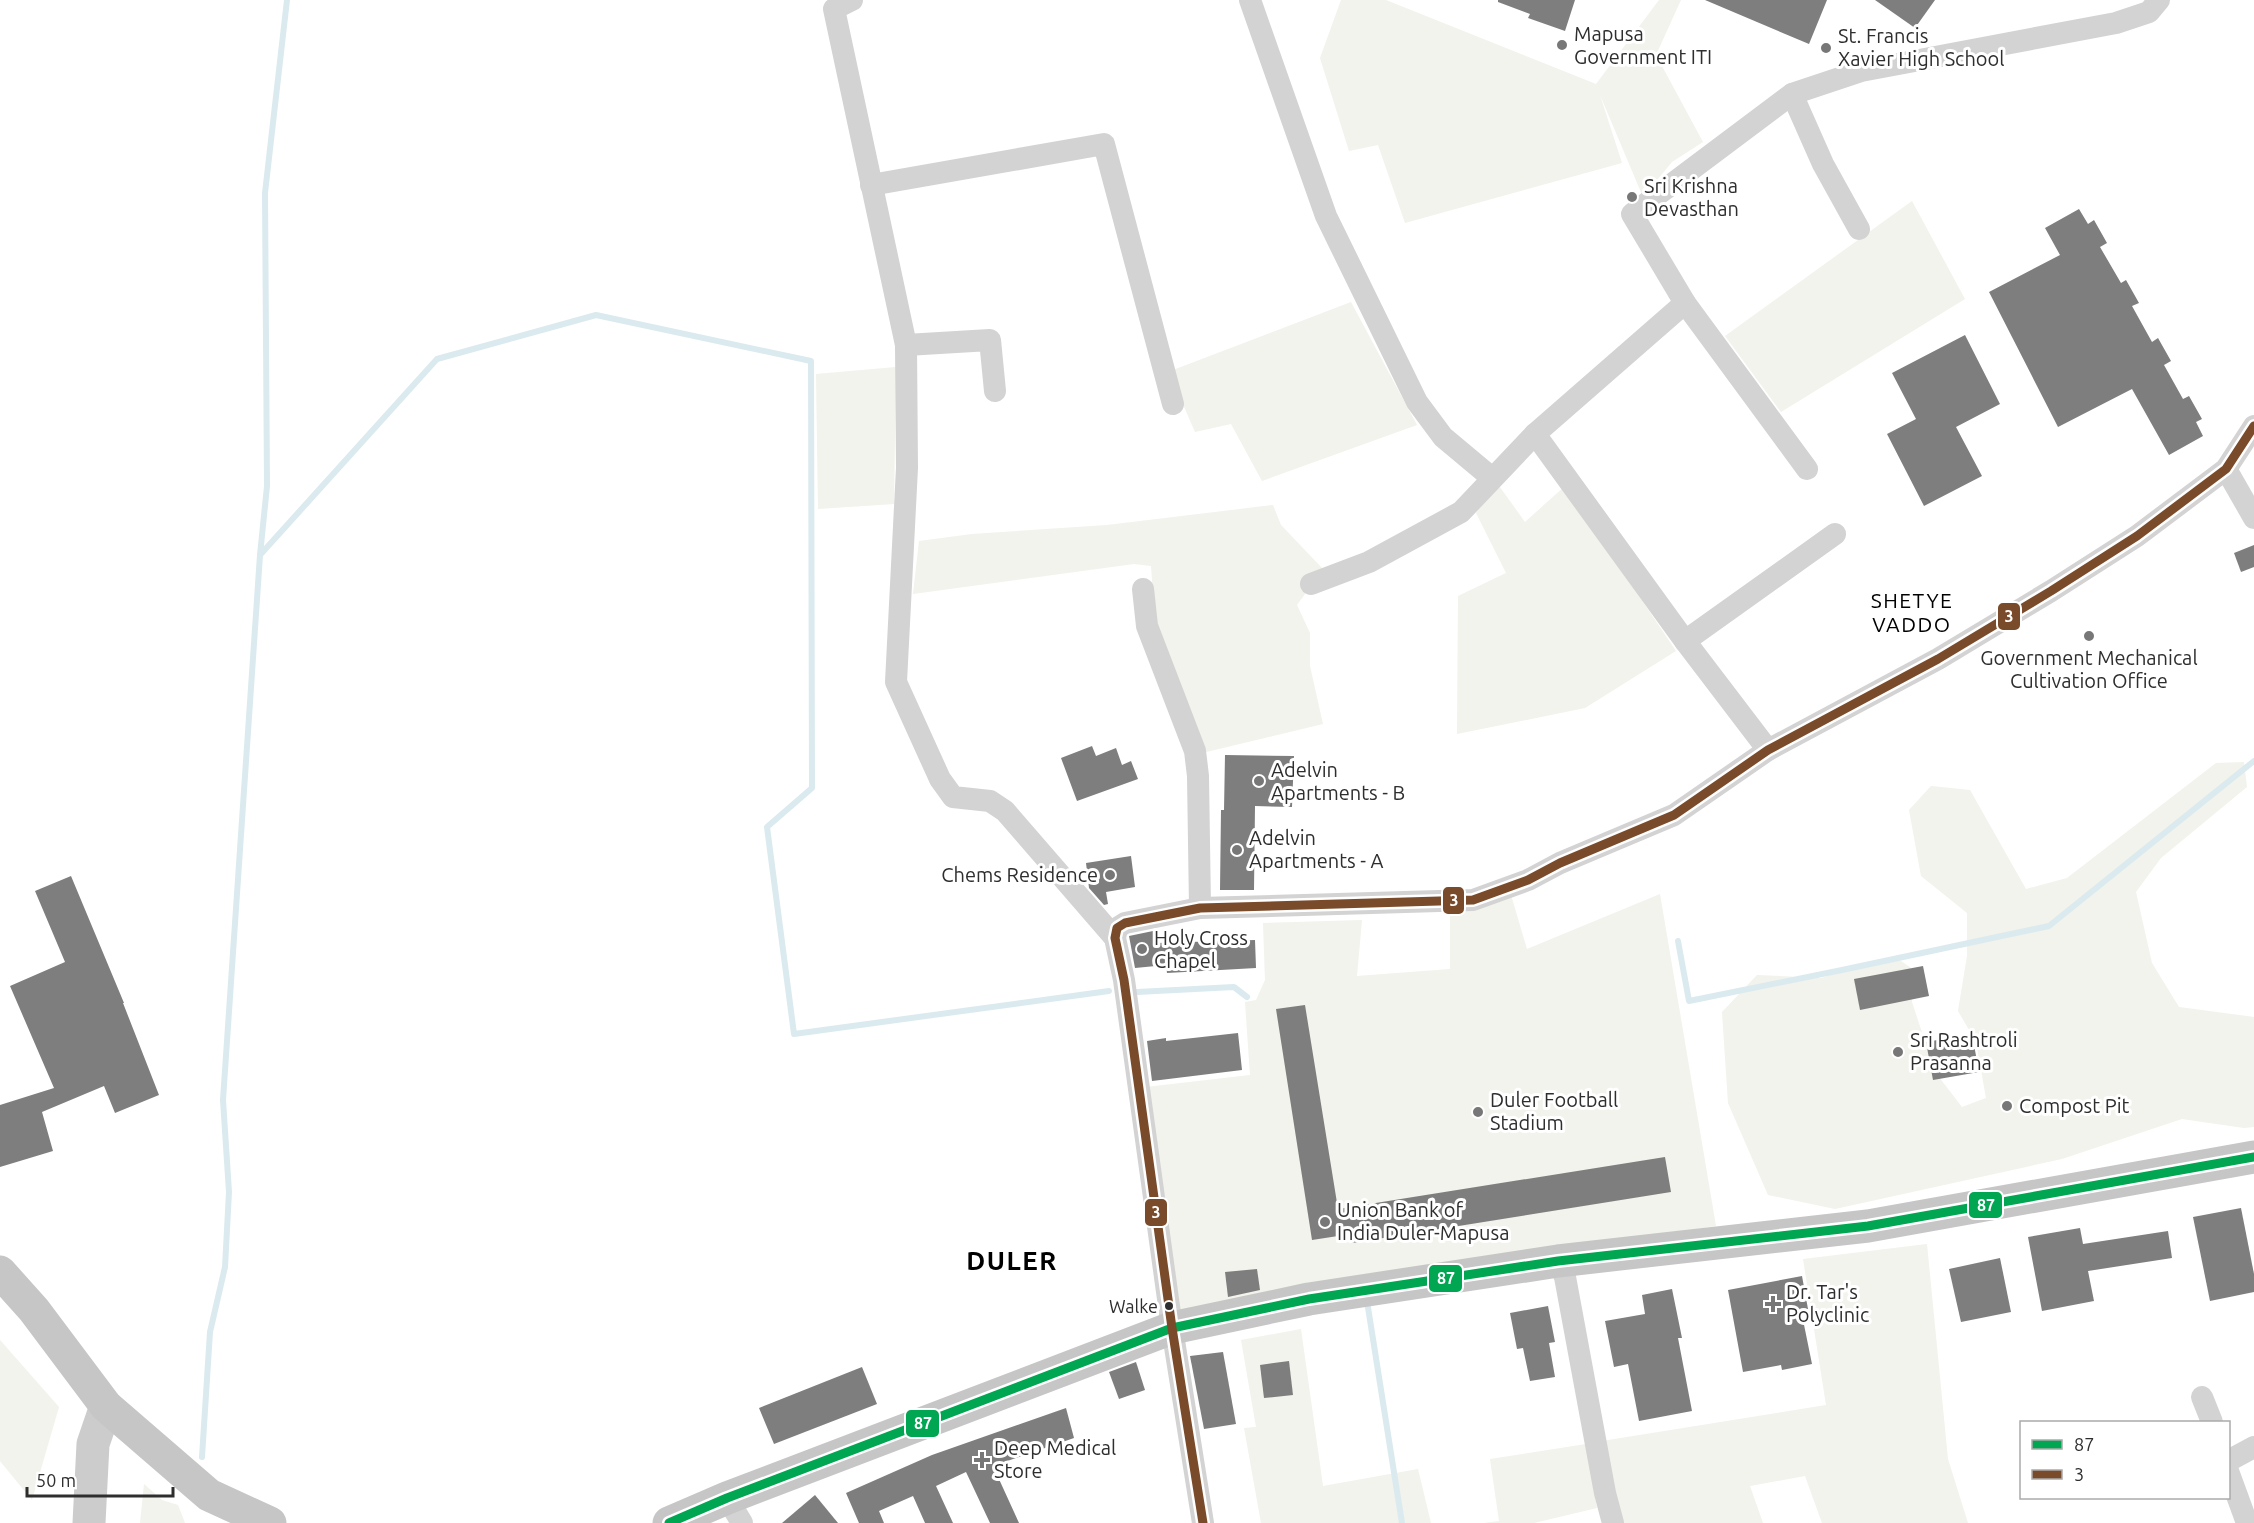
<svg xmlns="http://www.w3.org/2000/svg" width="2254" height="1523" font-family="Ubuntu,sans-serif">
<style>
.green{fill:#f1f3ec}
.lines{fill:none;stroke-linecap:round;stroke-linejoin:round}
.stream{stroke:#dbeaef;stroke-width:6}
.building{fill:#7e7e7e}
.street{stroke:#d3d3d3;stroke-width:22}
.secondary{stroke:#ccc;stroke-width:33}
.primary{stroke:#c6c6c6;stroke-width:33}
.bus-1-casing{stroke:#fff;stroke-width:14}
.bus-2-casing{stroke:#fff;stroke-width:14}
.bus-1{stroke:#00a651;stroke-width:9}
.bus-2{stroke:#7a4b2a;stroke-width:9}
.poi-dot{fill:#777;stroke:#fff;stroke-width:2}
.bus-dot{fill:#2e2e2e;stroke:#fff;stroke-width:2}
.labels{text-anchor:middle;stroke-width:6;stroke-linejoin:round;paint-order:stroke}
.bus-label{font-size:18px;fill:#2e2e2e;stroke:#fff;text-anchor:end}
.poi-label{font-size:20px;fill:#2e2e2e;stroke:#fff;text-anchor:start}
.neighbourhood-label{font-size:21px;letter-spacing:1.5px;fill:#000;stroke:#fff}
.district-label{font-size:26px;font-weight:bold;letter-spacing:1.5px;fill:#000;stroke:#fff}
.line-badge{stroke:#fff;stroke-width:2}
.badge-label{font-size:16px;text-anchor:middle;font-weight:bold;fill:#fff}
</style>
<rect width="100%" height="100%" fill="#fff"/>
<!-- green -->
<g class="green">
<path d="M1341,0H1386L1596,84L1659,0H1681L1656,55L1703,142L1672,162L1643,197L1600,95L1622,163L1405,223L1378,145L1349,151L1320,58Z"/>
<path d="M1912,201L1965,299L1781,412L1725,336Z"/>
<path d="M1351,302L1417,425L1262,481L1231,424L1195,432L1182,402L1173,370Z"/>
<path d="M896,367L894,504L818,509L816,374Z"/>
<path d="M1497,483L1525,522L1565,486L1676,651L1585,708L1457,734L1458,596L1506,573L1476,513Z"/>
<path d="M1273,505L1281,525L1323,569L1297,605L1310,633V666L1323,724L1202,753L1155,621L1151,566L1134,564L913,594L919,541L972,534L1107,525Z"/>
<path d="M2244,762L2247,787L2161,858L2136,892L2152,963L2179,1007L2254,1017V1127L2244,1128L2182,1119L2062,1159L1835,1209L1768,1195L1728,1103L1722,1012L1757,975L1821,978L1894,956L1911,968L1912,1002L1935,1072L1962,1107L1986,1098L1976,1042L1958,1011L1967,956V913L1921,876L1909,810L1931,786L1970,790L2026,889L2067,878L2216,763Z"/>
<path d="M1660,894L1716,1226L1288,1291L1176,1314L1146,1087L1250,1075L1245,1002L1256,1000L1265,980L1263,923L1362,920L1357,976L1450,969V914L1511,895L1527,949Z"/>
<path d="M1927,1244L1948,1459L1968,1523H1822L1805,1476L1750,1486L1763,1523H1620L1602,1441L1826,1405L1803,1259Z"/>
<path d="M1301,1329L1323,1486L1418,1469L1431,1523H1261L1244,1428L1256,1427L1241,1340Z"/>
<path d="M0,1340L59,1407L32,1500L0,1461Z"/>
<path d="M1586,1444L1597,1508L1534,1523H1484L1499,1521L1490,1459Z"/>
<path d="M144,1484L162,1500L178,1505L185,1523H140Z"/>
</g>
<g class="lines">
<!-- stream -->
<g class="stream">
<path d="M260,555L267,486L265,193L287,0"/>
<path d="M1678,941L1689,1001L1842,970L2049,926L2254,761"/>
<path d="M1137,992L1234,987L1247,997"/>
<path d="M1367,1301L1402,1523"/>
<path d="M202,1457L210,1332L225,1267L229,1192L223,1100L260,555L437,359L596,315L811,361L812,788L767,827L794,1034L1109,991"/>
</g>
</g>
<!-- building -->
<g class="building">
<path d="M1498,0H1575L1565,31L1528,18L1530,14L1498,2Z"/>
<path d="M1705,0H1827L1809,44Z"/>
<path d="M1875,0H1935L1915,28Z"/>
<path d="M2079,209L2088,224L2094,220L2107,243L2100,247L2121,283L2126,280L2139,303L2132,306L2152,342L2158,338L2171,361L2164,365L2183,399L2189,396L2202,419L2196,422L2203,436L2169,455L2132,389L2058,427L1989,292L2060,255L2045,228Z"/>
<path d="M1965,335L2000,404L1956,427L1982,476L1924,506L1887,434L1916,419L1892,373Z"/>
<path d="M2254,545V567L2241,572L2234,553Z"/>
<path d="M1092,746L1096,756L1116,748L1122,765L1131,761L1138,779L1077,801L1061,758Z"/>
<path d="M1225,755L1294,756L1292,807L1255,806L1254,890H1220L1221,810H1224Z"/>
<path d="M1131,856L1135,887L1106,892L1108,904L1104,905L1089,888L1086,863Z"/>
<path d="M71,876L124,1003H123L159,1095L115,1113L104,1086L42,1112L53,1151L0,1167V1105L54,1088L10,986L65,962L35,891Z"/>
<path d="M1153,931L1155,943L1255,940L1256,968L1167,973L1166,965L1135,968L1129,936Z"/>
<path d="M1923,966L1929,996L1860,1010L1854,979Z"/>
<path d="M1305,1005L1338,1209L1665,1157L1671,1192L1352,1243L1351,1234L1312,1240L1276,1009Z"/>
<path d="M1238,1033L1242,1070L1152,1081L1147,1041L1166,1038V1041Z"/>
<path d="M1972,1034L1979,1072L1933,1080L1926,1042Z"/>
<path d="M2241,1208L2254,1274V1292L2210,1301L2193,1217Z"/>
<path d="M2080,1228L2083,1244L2168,1231L2172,1258L2088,1271L2094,1301L2042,1311L2028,1237Z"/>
<path d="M2000,1258L2011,1312L1961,1322L1949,1269Z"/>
<path d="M1257,1269L1260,1290L1228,1297L1225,1272Z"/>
<path d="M1802,1276L1808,1309L1801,1310L1812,1364L1782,1370L1781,1365L1743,1372L1728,1290Z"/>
<path d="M1672,1289L1682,1338H1678L1692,1411L1639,1421L1628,1364L1614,1367L1605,1321L1645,1314L1642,1295Z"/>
<path d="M1548,1306L1555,1342L1549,1343L1555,1377L1530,1381L1523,1348L1517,1349L1510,1313Z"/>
<path d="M1223,1352L1236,1424L1204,1429L1190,1356Z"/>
<path d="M1289,1361L1293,1395L1264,1398L1260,1365Z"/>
<path d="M1136,1362L1145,1390L1119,1399L1109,1372Z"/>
<path d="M862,1367L877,1404L774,1444L759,1408Z"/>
<path d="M1066,1408L1074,1438L993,1466L1019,1523H990L966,1472L936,1486L953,1523H925L913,1496L879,1511L884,1523H859L846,1493L932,1455Z"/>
<path d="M815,1495L838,1523H782Z"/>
</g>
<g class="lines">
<!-- street -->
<g class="street">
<path d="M852,0L834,9L906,345L907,468L896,682L940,779L953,797L990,801L1005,811L1115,938"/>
<path d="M1250,0L1326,216L1417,402L1443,437L1492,478"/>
<path d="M1792,94L1823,164L1859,229"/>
<path d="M871,185L1104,144L1173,404"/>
<path d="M1685,303L1807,469"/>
<path d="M906,345L990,340L995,391"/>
<path d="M1535,434L1685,641L1768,750"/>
<path d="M2226,469L2254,518"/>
<path d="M1311,584L1369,562L1461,512L1535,434L1685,303L1632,214L1792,94L1861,71L2116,23L2149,12L2159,0"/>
<path d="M1143,589L1147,626L1195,751L1198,776L1200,908"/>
<path d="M1685,641L1835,534"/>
<path d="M1558,1261L1565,1277L1605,1493L1613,1523"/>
<path d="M2202,1397L2212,1422"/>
<path d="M2228,1461L2254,1447"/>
<path d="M2228,1471L2247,1523"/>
<path d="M727,1498L742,1523"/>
<path d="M1203,1523L1172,1328L1124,980L1115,938L1117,928L1125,923L1200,908L1473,900L1528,880L1560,863L1674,815L1768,750L1938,659L2051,591L2137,536L2226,469L2254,426"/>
</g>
<!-- secondary -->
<path class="secondary" d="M89,1523L93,1444L106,1406"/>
<!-- primary -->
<g class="primary">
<path d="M0,1272L34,1310L106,1406L209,1495L270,1523"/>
<path d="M669,1523L727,1498L1172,1328L1309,1299L1558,1261L1868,1226L2254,1157"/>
</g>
<defs>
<path id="bus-1" d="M669,1523L727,1498L1172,1328L1309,1299L1558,1261L1868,1226L2254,1157"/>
<path id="bus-2" d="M1203,1523L1172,1328L1124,980L1115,938L1117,928L1125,923L1200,908L1473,900L1528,880L1560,863L1674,815L1768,750L1938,659L2051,591L2137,536L2226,469L2254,426"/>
</defs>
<!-- bus-1 casing -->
<use href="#bus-1" class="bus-1-casing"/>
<!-- bus-2 casing -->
<use href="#bus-2" class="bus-2-casing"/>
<!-- bus-1 -->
<use href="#bus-1" class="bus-1"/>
<!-- bus-2 -->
<use href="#bus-2" class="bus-2"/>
</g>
<!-- markers -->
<g class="poi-dot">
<circle cx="1562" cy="45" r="6"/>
<circle cx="1826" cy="48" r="6"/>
<circle cx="1632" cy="197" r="6"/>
<circle cx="2089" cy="636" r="6"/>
<circle cx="1259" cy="781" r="6"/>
<circle cx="1237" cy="850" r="6"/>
<circle cx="1110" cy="875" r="6"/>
<circle cx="1142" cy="949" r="6"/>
<circle cx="1898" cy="1052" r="6"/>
<circle cx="2007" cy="1106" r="6"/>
<circle cx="1478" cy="1112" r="6"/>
<circle cx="1325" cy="1222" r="6"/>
<path d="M1770 1295h6v6h6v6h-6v6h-6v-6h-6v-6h6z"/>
<path d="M979 1451h6v6h6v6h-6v6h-6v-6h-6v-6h6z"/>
</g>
<circle class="bus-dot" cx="1169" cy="1306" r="5"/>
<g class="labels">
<!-- bus labels -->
<g class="bus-label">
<text x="1158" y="1313">Walke</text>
</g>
<!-- poi labels -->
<g class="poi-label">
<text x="1574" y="41">Mapusa<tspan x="1574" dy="23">Government ITI</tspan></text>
<text x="1838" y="43">St. Francis<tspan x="1838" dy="23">Xavier High School</tspan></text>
<text x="1644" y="193">Sri Krishna<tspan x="1644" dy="23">Devasthan</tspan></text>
<text x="2089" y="665" text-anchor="middle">Government Mechanical<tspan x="2089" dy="23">Cultivation Office</tspan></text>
<text x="1271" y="777">Adelvin<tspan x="1271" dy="23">Apartments - B</tspan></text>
<text x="1249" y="845">Adelvin<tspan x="1249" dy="23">Apartments - A</tspan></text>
<text x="1098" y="882" text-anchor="end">Chems Residence</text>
<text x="1154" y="945">Holy Cross<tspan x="1154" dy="23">Chapel</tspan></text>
<text x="1910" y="1047">Sri Rashtroli<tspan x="1910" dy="23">Prasanna</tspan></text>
<text x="1490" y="1107">Duler Football<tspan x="1490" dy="23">Stadium</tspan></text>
<text x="2019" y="1113">Compost Pit</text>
<text x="1337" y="1217">Union Bank of<tspan x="1337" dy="23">India Duler-Mapusa</tspan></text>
<text x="1786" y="1299">Dr. Tar's<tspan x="1786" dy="23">Polyclinic</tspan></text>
<text x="994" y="1455">Deep Medical<tspan x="994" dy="23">Store</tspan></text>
</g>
<!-- neighbourhood labels -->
<g class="neighbourhood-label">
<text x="1912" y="608">SHETYE<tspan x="1912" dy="24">VADDO</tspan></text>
</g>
<!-- district labels -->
<g class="district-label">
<text x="1012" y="1270">DULER</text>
</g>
</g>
<g class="line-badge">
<rect x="1997" y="602" width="24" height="29" rx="6" fill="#7a4b2a"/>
<rect x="1442" y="886" width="23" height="29" rx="6" fill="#7a4b2a"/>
<rect x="1968" y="1191" width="35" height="28" rx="6" fill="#00a651"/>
<rect x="1144" y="1198" width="24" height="29" rx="6" fill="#7a4b2a"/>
<rect x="1428" y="1264" width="35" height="29" rx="6" fill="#00a651"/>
<rect x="905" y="1409" width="35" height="29" rx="6" fill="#00a651"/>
</g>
<g class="badge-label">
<text x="2009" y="622">3</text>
<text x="1454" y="906">3</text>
<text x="1986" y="1211">87</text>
<text x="1156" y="1218">3</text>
<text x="1446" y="1284">87</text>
<text x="923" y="1429">87</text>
</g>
<!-- legend -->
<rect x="2020" y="1421" width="210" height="78" fill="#ffffff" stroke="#ababab" stroke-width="1.5"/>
<rect x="2032" y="1440" width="30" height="9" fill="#00a651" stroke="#ababab" stroke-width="1.5"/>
<text x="2074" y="1451" font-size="18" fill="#2e2e2e">87</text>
<rect x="2032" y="1470" width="30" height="9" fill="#7a4b2a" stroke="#ababab" stroke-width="1.5"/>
<text x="2074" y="1481" font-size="18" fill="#2e2e2e">3</text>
<!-- scale -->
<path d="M27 1487v9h146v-9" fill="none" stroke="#2e2e2e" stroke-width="3"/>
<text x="36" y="1487" font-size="18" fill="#2e2e2e" stroke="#ffffff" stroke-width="4.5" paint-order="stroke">50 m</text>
</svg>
